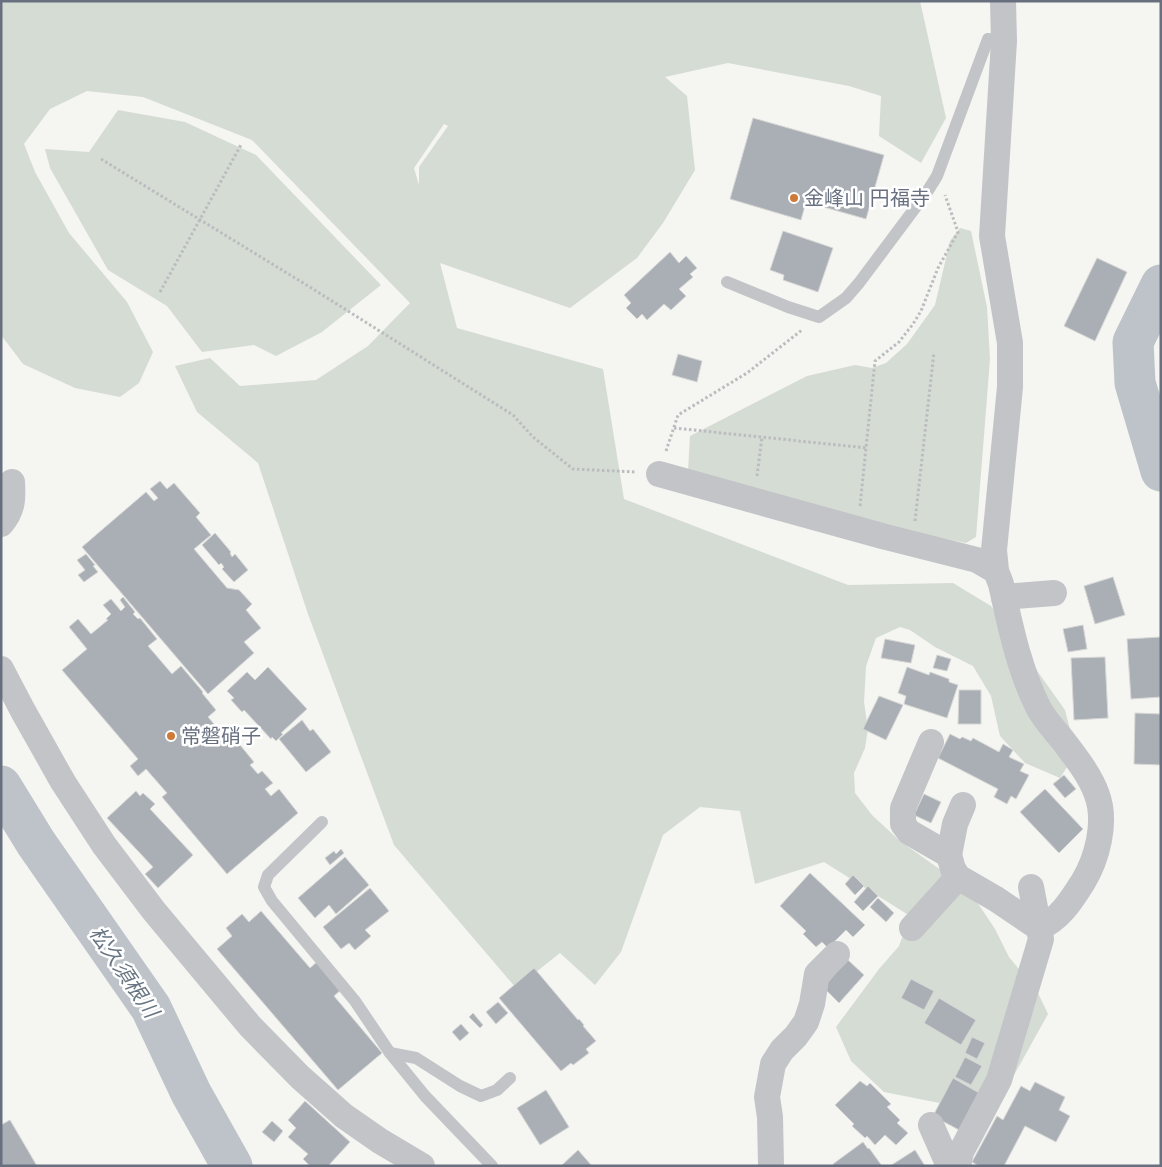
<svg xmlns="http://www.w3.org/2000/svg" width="1162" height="1167" font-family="Jost,'Noto Sans JP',sans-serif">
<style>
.green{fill:#d5dcd4;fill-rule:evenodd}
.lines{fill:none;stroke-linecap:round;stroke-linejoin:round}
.river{stroke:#bdc3c9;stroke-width:41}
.building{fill:#aaafb5;stroke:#d6d7d5}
.path{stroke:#bbbcbf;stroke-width:3;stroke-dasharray:2.5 2.5;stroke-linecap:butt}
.lane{stroke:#c2c4c7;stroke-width:12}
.street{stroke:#c2c4c7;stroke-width:26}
.poi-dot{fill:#ce7b39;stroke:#fff;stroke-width:2}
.labels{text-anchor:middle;stroke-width:5;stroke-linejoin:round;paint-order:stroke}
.poi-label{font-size:20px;fill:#687080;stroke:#fff;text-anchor:start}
.water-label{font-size:21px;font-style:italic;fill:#697683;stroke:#fff}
</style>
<rect width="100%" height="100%" fill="#f5f5f2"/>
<!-- green -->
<g class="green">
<path d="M1,1H920L946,118L921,163L879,136L881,96L849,86L728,63L665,77L687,96L695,170L663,223L637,258L570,308L440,263L457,328L603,369L624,499L848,585L953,583L991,606L1065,710L1076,753L1060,778L1025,763L1000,736L991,696L973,666L935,647L910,630L900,627L876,638L866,666L864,702L868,729L865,748L854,773L855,793L872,815L900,841L969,890L995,929L1009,957L1037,991L1048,1014L980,1136L965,1108L884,1092L851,1061L836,1027L879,969L899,946L910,916L824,862L755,884L740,811L700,807L663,835L621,952L595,985L560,953L516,988L394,845L308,614L258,463L197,412L175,366L210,358L240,386L316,380L368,346L410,303L252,140L143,97L87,91L50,109L24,144L35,172L69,233L127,302L153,352L139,383L120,397L75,388L23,364L1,335ZM444,124L448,126L419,167V185L414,168Z"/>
<path d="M118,110L185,122L256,155L381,285L322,332L276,356L254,345L202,352L167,306L108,270L50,168L45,149L89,152Z"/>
<path d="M960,228L971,231L987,307L990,359L976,537L966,543L701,491L688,471L690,436L807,376L855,365L872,368L886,363L907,344L935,305L950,241Z"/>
</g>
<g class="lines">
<!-- river -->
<g class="river">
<path d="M1161,285L1133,342L1135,383L1161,471"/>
<path d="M1,786L36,843L151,1008L191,1093L232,1166"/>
</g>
</g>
<!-- building -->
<g class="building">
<path d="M753,118L884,155L866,219L806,202L801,220L730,199Z"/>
<path d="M783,231L833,248L818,292L783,280L784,275L770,270Z"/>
<path d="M670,252L679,263L686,256L697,268L690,274L693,277L679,289L686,296L671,310L664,304L647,320L642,314L637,319L626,308L631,303L624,295Z"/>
<path d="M1097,258L1127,272L1095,341L1064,326Z"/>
<path d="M678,354L702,361L697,382L672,375Z"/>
<path d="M160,481L167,489L174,483L200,513L196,517L211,535L194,549L227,588L239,590L252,604L246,610L261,628L244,642L254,653L208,694L82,547L146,492L154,501L158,498L150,489Z"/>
<path d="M215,533L231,552L230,553L232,557L235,554L248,570L234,582L222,569L224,567L221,563L219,565L202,545Z"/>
<path d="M86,554L95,565L93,566L98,572L84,582L78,575L85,570L77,560Z"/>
<path d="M1113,577L1125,615L1095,624L1084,586Z"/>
<path d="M123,597L135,612L133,614L138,619L140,618L157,639L148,646L172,674L181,666L203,692L202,693L216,710L208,717L226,738L231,734L254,762L250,765L258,774L262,771L273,783L265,789L271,796L279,789L298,813L227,874L162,797L167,793L146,769L138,776L130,766L138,759L62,670L87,649L69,627L78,619L91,634L108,620L106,619L111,614L103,605L111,599L121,611L125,607L120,600Z"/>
<path d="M1083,625L1087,649L1068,652L1063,629Z"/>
<path d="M1161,637V697L1131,699L1127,639Z"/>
<path d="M885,639L915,645L911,663L881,658Z"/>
<path d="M937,655L951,659L947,671L933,668Z"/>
<path d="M1105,657L1108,718L1074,720L1071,658Z"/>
<path d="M268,667L307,709L281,733L283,734L276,741L272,737L271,739L244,710L242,712L231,700L234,698L227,691L247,672L255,680Z"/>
<path d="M907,667L929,675L930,672L949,679V682L958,685L947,718L904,704L906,696L898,693Z"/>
<path d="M959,690H981V724H958Z"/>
<path d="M879,696L903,705L886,740L863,729Z"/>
<path d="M1135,713L1161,714V765L1134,764Z"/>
<path d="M302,720L310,731L313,729L331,752L306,772L279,739Z"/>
<path d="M950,734L960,739L962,737L971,741L973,738L999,752L1003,744L1013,750L1009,757L1024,764L1020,771L1029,775L1016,799L1011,796L1007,804L994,797L998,789L938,758Z"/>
<path d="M1064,775L1076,789L1065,798L1053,784Z"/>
<path d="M1045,789L1083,829L1059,853L1020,812Z"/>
<path d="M136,791L140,796L143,793L155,804L150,809L193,855L158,888L145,874L153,867L107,818Z"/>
<path d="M924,794L941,802L931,823L914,815Z"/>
<path d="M341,849L344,853L330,865L325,858L334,851L336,854Z"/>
<path d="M345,857L369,885L336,914L329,905L315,918L298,898Z"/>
<path d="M810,873L865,925L853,937L846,930L828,948L822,942L816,947L803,934L806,931L780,906Z"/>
<path d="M853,875L864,886L855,895L845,884Z"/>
<path d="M868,886L878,896L863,911L854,902Z"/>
<path d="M370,888L389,911L365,930L371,936L355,950L349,943L341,949L323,927Z"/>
<path d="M878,898L894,913L886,922L870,907Z"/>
<path d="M261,911L310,968L318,961L342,989L334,996L382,1053L338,1090L217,949L232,936L226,928L242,914L249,922Z"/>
<path d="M848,960L864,975L839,1003L823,987Z"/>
<path d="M534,968L578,1020L579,1019L584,1025L583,1026L596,1041L586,1049L589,1053L573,1065L571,1063L561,1071L499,998Z"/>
<path d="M911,979L934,991L924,1010L901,998Z"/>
<path d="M939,998L976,1020L961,1045L924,1023Z"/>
<path d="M498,1002L508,1013L496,1024L486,1012Z"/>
<path d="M473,1013L483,1025L480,1028L469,1017Z"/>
<path d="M461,1024L469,1033L460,1041L452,1032Z"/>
<path d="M972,1037L985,1043L977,1059L965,1053Z"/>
<path d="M965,1057L982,1066L971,1085L955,1077Z"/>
<path d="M953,1078L981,1094L961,1131L933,1116Z"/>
<path d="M860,1081L867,1086L870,1083L891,1104L887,1107L900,1120L897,1123L908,1133L896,1145L885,1135L875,1145L867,1136L865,1138L852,1126L854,1124L835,1105Z"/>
<path d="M1035,1082L1065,1097L1059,1110L1070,1116L1056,1142L1025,1126L1004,1166H979L972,1162L997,1116L1003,1120L1021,1086L1030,1091Z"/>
<path d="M546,1090L569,1127L540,1145L517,1108Z"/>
<path d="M305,1101L350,1142L328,1166H310L303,1159L308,1154L288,1137L296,1128L288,1120Z"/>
<path d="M10,1120L37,1166H1V1125Z"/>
<path d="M272,1121L283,1131L274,1142L262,1132Z"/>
<path d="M863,1142L868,1149L869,1148L882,1166H834L833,1164Z"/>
<path d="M578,1150L592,1166H561Z"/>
<path d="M915,1150L925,1166H890Z"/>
</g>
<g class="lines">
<!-- path -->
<g class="path">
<path d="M101,159L313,289L513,415L533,437L573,469L636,472"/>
<path d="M160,292L242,143"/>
<path d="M674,428L867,448"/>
<path d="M666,451L678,415L747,373L802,330"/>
<path d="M757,476L762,437"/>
<path d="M860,506L875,361L899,342L913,324L921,311L938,268L958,232L945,195"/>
<path d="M915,521L934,352"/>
</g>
<!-- lane -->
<g class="lane">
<path d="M727,282L788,307L819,317L846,298L859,283L927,192L937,176L988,39L1004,41"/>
<path d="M322,822L268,875L264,887L272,901L355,1001L390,1053L425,1096L492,1166"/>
<path d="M390,1053L416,1058L460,1086L481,1096L497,1090L510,1078"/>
</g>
<!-- street -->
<g class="street">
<path d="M659,474L882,536L977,560L996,571"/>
<path d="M1,524C13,510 13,499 12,482"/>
<path d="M1004,597L1054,593"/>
<path d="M1,669L23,711L63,782L104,845L154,911L250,1026L300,1077L344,1116L380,1141L422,1166"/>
<path d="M931,742L903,808V824L909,832L949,855L953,869L958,877L996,899L1039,928C1060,919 1071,901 1083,882C1097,859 1107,822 1097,795C1091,777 1077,759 1065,743C1056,731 1045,721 1038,707C1019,669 1010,625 1001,584L996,571L994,550L1010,387V343L992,236L1004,41L1003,1"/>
<path d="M949,855L955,824L963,805"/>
<path d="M912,928L958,877"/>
<path d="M931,1125L949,1166"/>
<path d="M771,1166L770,1117L767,1097L773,1064L782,1050L796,1036L806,1022L812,1004L817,974L837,954"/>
<path d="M958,1166L961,1152L999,1080L1041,939L1031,887"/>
</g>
</g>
<!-- markers -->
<g class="poi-dot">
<circle cx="794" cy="198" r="5"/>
<circle cx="171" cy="736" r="5"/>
</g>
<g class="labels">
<!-- poi labels -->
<g class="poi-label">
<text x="804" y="205">金峰山 円福寺</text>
<text x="181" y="743">常磐硝子</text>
</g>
<!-- water labels -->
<g class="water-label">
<text transform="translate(124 972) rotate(56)" y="7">松久須根川</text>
</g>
</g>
<!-- border -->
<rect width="1162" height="1167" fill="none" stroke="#687080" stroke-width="5"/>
</svg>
